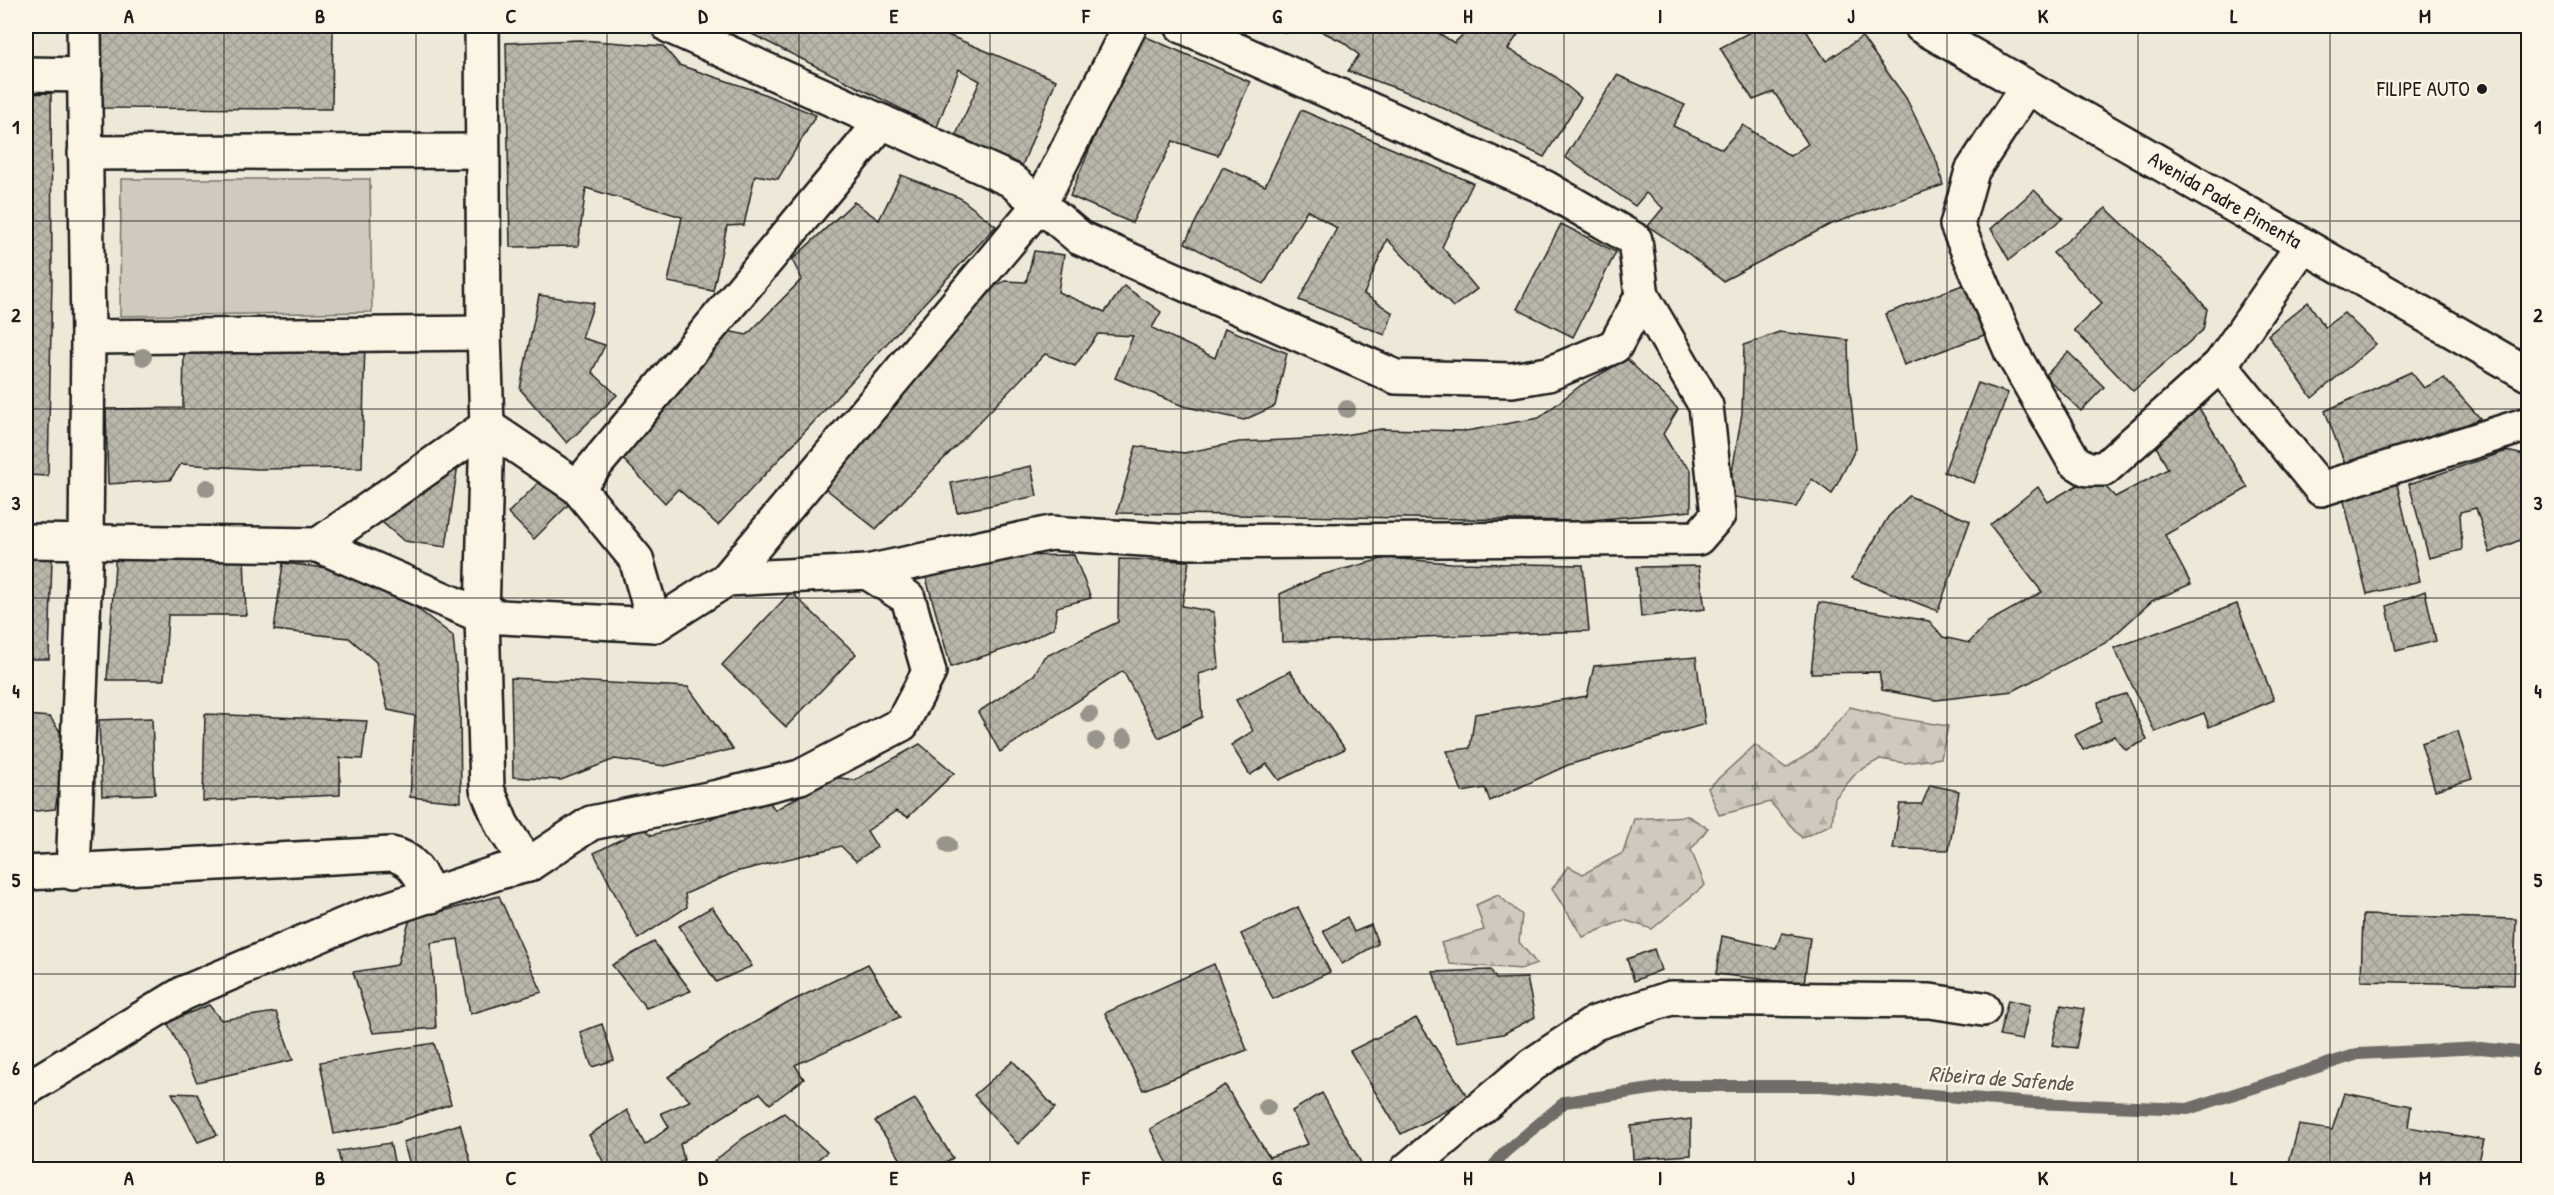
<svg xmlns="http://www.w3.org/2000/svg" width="2554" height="1195" font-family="'Patrick Hand',sans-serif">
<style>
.forest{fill:url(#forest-firs);stroke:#76736c;stroke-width:1.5}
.park{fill:#cfcabd;stroke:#76736c;stroke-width:1.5}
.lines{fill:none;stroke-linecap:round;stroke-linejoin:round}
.stream{stroke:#6f6c67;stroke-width:12}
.building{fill:url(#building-cross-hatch);stroke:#1c1c1c;stroke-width:1.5}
.minor-casing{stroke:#1c1c1c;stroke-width:38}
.major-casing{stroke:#1c1c1c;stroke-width:38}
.minor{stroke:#fcf5e5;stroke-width:33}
.major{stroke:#fcf5e5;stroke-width:33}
.tree{fill:#98948b}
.grid{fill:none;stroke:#1c1c1c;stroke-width:1.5;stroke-opacity:0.55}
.poi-dot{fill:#1c1c1c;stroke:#fcf5e5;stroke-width:2}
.labels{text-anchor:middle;stroke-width:5;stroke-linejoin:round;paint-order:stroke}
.poi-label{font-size:21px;fill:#1c1c1c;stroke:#fcf5e5;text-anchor:end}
.street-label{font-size:21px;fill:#1c1c1c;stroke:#fcf5e5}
.water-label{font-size:22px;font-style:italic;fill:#5b5854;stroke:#fcf5e5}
.neatline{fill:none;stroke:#1c1c1c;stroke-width:2}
.grid-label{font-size:20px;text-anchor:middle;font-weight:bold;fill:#1c1c1c}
</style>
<defs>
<pattern id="forest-firs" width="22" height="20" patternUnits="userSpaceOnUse" patternTransform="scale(1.5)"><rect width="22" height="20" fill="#cfcabd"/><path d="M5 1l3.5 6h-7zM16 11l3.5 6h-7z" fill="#b1ada2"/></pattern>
<pattern id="building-cross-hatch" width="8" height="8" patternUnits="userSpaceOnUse" patternTransform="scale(1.5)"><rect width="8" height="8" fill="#bab6aa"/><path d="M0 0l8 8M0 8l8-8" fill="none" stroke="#9f9c92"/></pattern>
</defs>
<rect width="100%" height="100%" fill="#eee8d9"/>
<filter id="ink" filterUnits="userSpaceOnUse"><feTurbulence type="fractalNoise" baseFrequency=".0167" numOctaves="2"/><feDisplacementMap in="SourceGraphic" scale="12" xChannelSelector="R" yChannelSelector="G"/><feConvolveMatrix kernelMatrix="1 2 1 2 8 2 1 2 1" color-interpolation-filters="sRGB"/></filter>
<g filter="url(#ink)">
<!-- forest -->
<g class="forest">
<path d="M1850,707L1891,717L1948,726L1941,758L1905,763L1880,759L1857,772L1835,798L1832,824L1802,838L1770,802L1719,815L1708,788L1755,745L1786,768L1813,751Z"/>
<path d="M1688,816L1708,828L1691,850L1705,885L1652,929L1624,920L1583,937L1552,889L1568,866L1583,874L1623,853L1634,819Z"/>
<path d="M1498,895L1522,915L1519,942L1537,964L1522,969L1450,964L1441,943L1484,930L1476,905Z"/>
</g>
<!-- park -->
<path class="park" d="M121,179H370L372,312L120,316Z"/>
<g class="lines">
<!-- stream -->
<path class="stream" d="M1490,1170L1504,1153L1565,1102L1671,1086H1820L2033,1103L2188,1109L2358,1054L2481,1048L2528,1053"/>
</g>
<!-- building -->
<g class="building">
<path d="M96,26H333L332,109L96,108Z"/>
<path d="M736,26H926L1056,80L1022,166L955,137L980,81L959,69L937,127Z"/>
<path d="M1268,26H1293L1287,33Z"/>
<path d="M1311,26H1428L1454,43L1472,26H1506L1519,33L1508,49L1556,77L1581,98L1544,157L1418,96L1348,71L1359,55L1343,42Z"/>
<path d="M1761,26H1803L1826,61L1862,37L1906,98L1937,162L1943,185L1829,225L1723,281L1689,254L1648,226L1663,208L1646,193L1635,206L1565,157L1617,75L1685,105L1673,126L1722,149L1743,125L1790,156L1808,144L1774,92L1753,100L1720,48Z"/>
<path d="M1144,36L1250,82L1218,155L1173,141L1132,223L1070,196L1104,114Z"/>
<path d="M580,40L663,46L679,65L754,90L816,115L778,179L755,175L744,225L727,226L713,291L668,282L682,217L586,188L578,246L510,247L506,43Z"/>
<path d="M51,93L52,277L48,476L26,475V94Z"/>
<path d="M1301,110L1473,183L1442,247L1477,289L1453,307L1387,239L1364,294L1393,313L1385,335L1299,300L1337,228L1307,210L1264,284L1185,243L1223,167L1265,186Z"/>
<path d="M901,175L960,198L996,226L718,525L678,489L665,503L621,457L667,406L658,392L727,331L747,335L802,279L792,260L854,202L879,220Z"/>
<path d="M2034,190L2063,218L2009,260L1991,229Z"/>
<path d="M2106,208L2188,286L2207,309L2203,330L2133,391L2074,330L2102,303L2053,253Z"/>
<path d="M1561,224L1616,252L1573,337L1517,309Z"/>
<path d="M1034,251L1064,255L1058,292L1105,312L1124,286L1161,312L1152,328L1215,358L1225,328L1287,353L1275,406L1244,420L1183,406L1115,378L1133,336L1098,334L1075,366L1045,354L876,529L815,480L988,289L1005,281L1026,282Z"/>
<path d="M1968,283L1987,334L1904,365L1885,314Z"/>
<path d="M539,295L594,303L582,338L605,345L592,372L617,395L567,443L520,389Z"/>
<path d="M2308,302L2325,327L2344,313L2376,344L2312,398L2268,335Z"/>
<path d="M1779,332L1848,340L1849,381L1856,448L1832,494L1812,479L1796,507L1728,496L1742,413L1744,345Z"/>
<path d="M365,339L362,468L257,469L181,464L170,480L108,484L106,409L183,408L184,346Z"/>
<path d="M2068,352L2104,387L2081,411L2045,376Z"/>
<path d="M1627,359L1678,409L1663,434L1675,454L1691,470V511L1580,521L1117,513L1136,446L1184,453L1239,442L1325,438L1381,429L1466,431L1539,418L1581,385Z"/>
<path d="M2411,372L2424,388L2444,378L2480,418L2434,442L2348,472L2325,411Z"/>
<path d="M1978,383L2008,393L1974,483L1944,472Z"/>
<path d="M2196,403L2248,488L2165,535L2191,584L2152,601L2107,642L2013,691L1936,700L1882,690L1879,672L1811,673L1819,602L1929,621L1943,637L1969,643L1988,622L2042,592L1990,525L2038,487L2048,502L2095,475L2115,497L2168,469L2148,431Z"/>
<path d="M2507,451L2528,456V509L2522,539L2490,553L2476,508L2460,512L2462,550L2429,558L2409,484Z"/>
<path d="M458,464L446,547L404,541L376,517Z"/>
<path d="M1031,466L1037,496L957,512L951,483Z"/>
<path d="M543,478L569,504L534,539L508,513Z"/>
<path d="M2396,480L2420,581L2367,594L2342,493Z"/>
<path d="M1909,496L1970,521L1938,611L1852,578L1888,517Z"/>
<path d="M116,550L244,554L246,615H168L164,680H107Z"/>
<path d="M1074,555L1091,598L1057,607L1054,628L1023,643L951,667L925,574L1007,556Z"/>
<path d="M52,557L49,659H26V558Z"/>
<path d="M1386,558L1452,563L1583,565L1589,631L1282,642L1280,594L1321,575Z"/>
<path d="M1119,559L1189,561L1182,606L1214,612L1219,668L1199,674L1202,717L1159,738L1123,671L1000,752L978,712L1034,675L1044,657L1118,622Z"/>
<path d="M283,563L371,573L453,636L460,711L461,802L410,797L415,716L388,710L376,662L349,638L274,630Z"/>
<path d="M1699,566L1705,609L1641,617L1637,567Z"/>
<path d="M2425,591L2436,641L2396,651L2387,606Z"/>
<path d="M791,592L856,654L786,727L722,665Z"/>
<path d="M2237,604L2274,700L2209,727L2204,713L2155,732L2114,648Z"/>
<path d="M1696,657L1705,724L1568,765L1490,801L1485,788L1462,792L1447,751L1470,748L1475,714L1587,696L1594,666Z"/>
<path d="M1290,671L1345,749L1279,780L1267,764L1250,775L1231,745L1253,731L1236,700Z"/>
<path d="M511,678L688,687L733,749L665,766L615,759L561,780L513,777Z"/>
<path d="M2126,694L2147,740L2126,750L2114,736L2083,750L2075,735L2101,722L2098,702Z"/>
<path d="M205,714L367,721L362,759L340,758V795L203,801Z"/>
<path d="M26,715L50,717L68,743L55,809L26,812Z"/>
<path d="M152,718L155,794L102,796L99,720Z"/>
<path d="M2458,731L2472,779L2435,790L2421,743Z"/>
<path d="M920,744L954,773L908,817L896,811L867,831L877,847L856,861L841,846L735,872L685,894L687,907L638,939L594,853L643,828L652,835L708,820L764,794L775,810L833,777L855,780Z"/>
<path d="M1930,785L1959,791L1949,850L1893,849L1900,804H1922Z"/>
<path d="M499,896L542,992L470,1014L458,939L431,943L436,1028L373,1033L353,972L397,965L411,915L444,911Z"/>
<path d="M712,907L752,966L716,982L679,926Z"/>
<path d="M1298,907L1330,972L1273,999L1241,934Z"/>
<path d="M2363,915L2516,919L2514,985L2361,981Z"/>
<path d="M1347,917L1354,932L1371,925L1378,944L1342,964L1323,931Z"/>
<path d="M1782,933L1810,938L1804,984L1716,974L1722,936L1776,948Z"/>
<path d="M654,942L691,991L646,1008L612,965Z"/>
<path d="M1654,949L1661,970L1634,981L1627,959Z"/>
<path d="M868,964L900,1017L795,1065L804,1079L770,1104L760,1093L680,1144L684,1160L668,1170H584L604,1163L589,1135L627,1110L645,1145L669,1127L661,1113L690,1101L668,1077L729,1037L788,1003Z"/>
<path d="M1214,964L1247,1050L1143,1090L1105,1013Z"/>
<path d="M1491,970L1496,979L1527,978L1535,1017L1503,1034L1457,1042L1433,972Z"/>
<path d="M2008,1000L2030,1005L2022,1040L1999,1036Z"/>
<path d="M209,1005L221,1020L276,1012L293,1060L197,1082L167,1022Z"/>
<path d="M2061,1005L2084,1009L2076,1048L2052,1045Z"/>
<path d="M1416,1018L1469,1099L1401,1134L1350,1051Z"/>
<path d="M602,1024L614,1060L592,1067L580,1032Z"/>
<path d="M434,1043L451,1104L394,1123L334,1134L320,1062Z"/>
<path d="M1013,1061L1055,1108L1018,1144L974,1095Z"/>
<path d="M1225,1085L1269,1157L1308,1144L1292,1111L1322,1093L1365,1170H1171L1150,1129Z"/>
<path d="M172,1093L197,1094L217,1135L198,1142Z"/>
<path d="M2344,1093L2411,1106L2408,1127L2484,1140L2477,1170H2287L2299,1125L2332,1130Z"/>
<path d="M915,1099L953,1158L933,1170H908L875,1121Z"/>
<path d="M784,1113L827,1152L804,1170H703L743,1138Z"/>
<path d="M1691,1119V1155L1633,1159L1631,1126Z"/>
<path d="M460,1124L473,1170H412L403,1142Z"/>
<path d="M390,1143L396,1170H342L338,1151Z"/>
</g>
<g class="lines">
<defs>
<g id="minor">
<path d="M482,26L484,333L487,426L482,616L487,789L502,825L528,865"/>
<path d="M669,26L1011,180L1080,238L1396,377L1512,380L1548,374L1615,346L1642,296"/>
<path d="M26,74L85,75"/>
<path d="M2027,87L1972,171L1957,225L2011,351L2074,461L2087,469H2104L2220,365L2303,245"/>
<path d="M85,153L482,151"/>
<path d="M88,337L484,333"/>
<path d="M2220,365L2321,489L2528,424"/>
<path d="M577,487L882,122"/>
<path d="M26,541L318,545L487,426L577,487L636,559L655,625"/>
<path d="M318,545L482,616L655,625L727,579L1040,204L1130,26"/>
<path d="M867,572L1051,533L1189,542L1698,538L1718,515L1706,406L1642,296L1635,240L1544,187L1182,26"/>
<path d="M26,873L391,854C414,858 421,877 432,896"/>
<path d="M73,873L86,541L88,337L84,26"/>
<path d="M26,1089L184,993L358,919L499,872L528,865L591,823L718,797L800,777L902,724L929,672L908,598L867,572L727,579"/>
<path d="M1407,1170L1532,1065L1595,1023L1671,998L1930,1001L1983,1009"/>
</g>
<path id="major" d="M1921,26L2528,374"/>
</defs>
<!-- minor casing -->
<use href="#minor" class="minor-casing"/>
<!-- major casing -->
<use href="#major" class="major-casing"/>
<!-- minor -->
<use href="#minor" class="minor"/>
<!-- major -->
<use href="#major" class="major"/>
</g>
<!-- trees -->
<g class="tree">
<circle cx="143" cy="357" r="9"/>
<circle cx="1347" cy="409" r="9"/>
<circle cx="207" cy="488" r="9"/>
<circle cx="1089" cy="714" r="9"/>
<circle cx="1124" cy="738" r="9"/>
<circle cx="1096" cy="741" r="9"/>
<circle cx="948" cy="845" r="9"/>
<circle cx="1267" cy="1107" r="9"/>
</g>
</g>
<!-- grid -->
<path class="grid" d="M224,26V1170M416,26V1170M607,26V1170M799,26V1170M990,26V1170M1181,26V1170M1373,26V1170M1564,26V1170M1755,26V1170M1947,26V1170M2138,26V1170M2330,26V1170M26,221H2528M26,409H2528M26,598H2528M26,786H2528M26,974H2528"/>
<!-- markers -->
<circle class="poi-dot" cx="2482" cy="89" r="6"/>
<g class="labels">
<!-- poi labels -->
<g class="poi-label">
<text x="2470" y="96">FILIPE AUTO</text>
</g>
<!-- street labels -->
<g class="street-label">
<text transform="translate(2225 200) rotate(30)" y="7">Avenida Padre Pimenta</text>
</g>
<!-- water labels -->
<g class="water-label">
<text transform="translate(2001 1078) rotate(4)" y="8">Ribeira de Safende</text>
</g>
</g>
<!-- margin -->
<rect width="2554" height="1195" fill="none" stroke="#fcf5e5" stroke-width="66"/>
<rect x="33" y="33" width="2488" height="1129" class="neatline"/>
<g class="grid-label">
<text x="129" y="23">A</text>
<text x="320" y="23">B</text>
<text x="511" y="23">C</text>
<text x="703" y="23">D</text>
<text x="894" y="23">E</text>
<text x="1086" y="23">F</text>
<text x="1277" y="23">G</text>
<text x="1468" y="23">H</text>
<text x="1660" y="23">I</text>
<text x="1851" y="23">J</text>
<text x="2043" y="23">K</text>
<text x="2234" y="23">L</text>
<text x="2425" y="23">M</text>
<text x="16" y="134">1</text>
<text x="2538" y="134">1</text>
<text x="16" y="322">2</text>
<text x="2538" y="322">2</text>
<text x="16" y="510">3</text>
<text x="2538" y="510">3</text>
<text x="16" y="698">4</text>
<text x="2538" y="698">4</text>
<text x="16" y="887">5</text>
<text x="2538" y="887">5</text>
<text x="16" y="1075">6</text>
<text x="2538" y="1075">6</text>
<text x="129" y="1185">A</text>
<text x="320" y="1185">B</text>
<text x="511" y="1185">C</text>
<text x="703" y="1185">D</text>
<text x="894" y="1185">E</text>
<text x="1086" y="1185">F</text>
<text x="1277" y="1185">G</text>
<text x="1468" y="1185">H</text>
<text x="1660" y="1185">I</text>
<text x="1851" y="1185">J</text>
<text x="2043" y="1185">K</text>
<text x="2234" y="1185">L</text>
<text x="2425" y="1185">M</text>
</g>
</svg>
